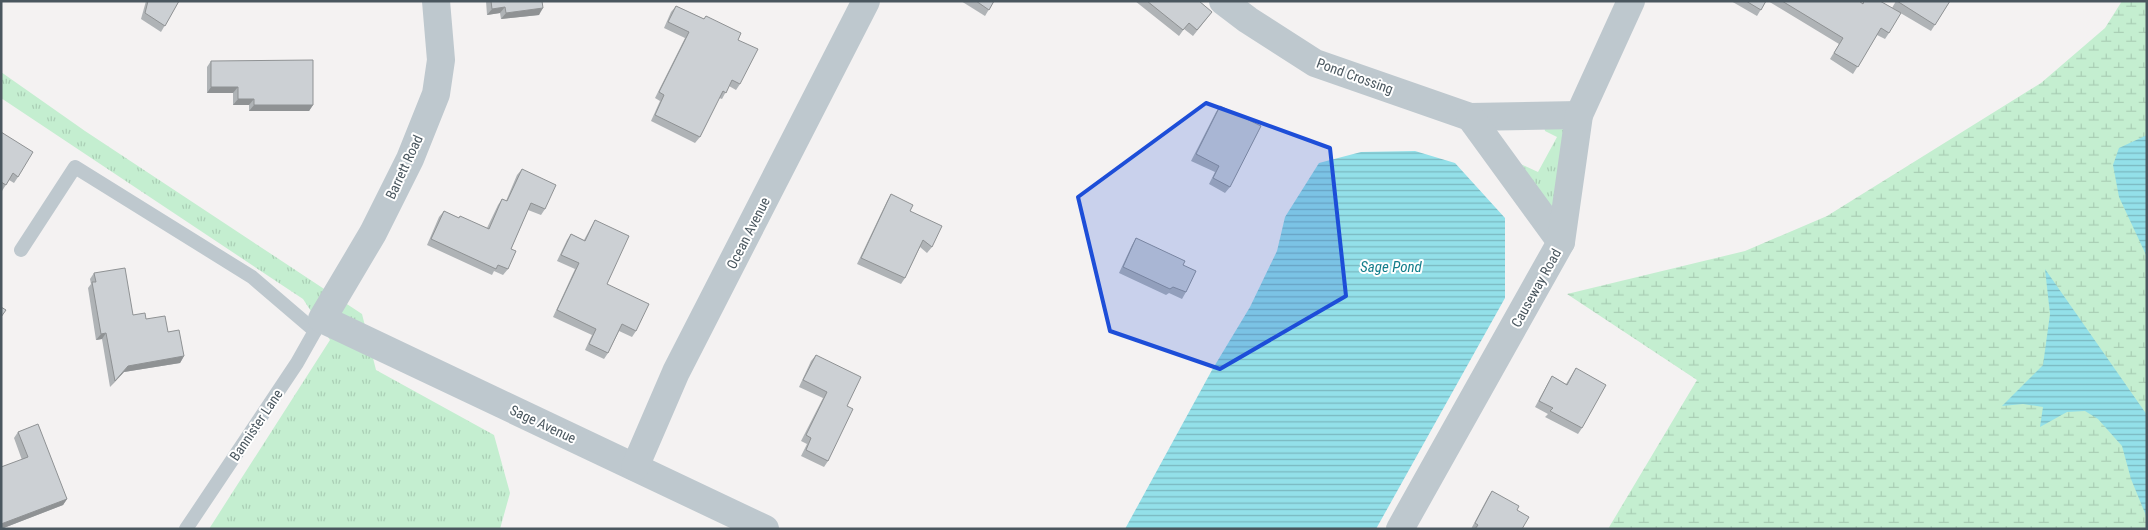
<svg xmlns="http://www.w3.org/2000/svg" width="2148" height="530" font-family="'Roboto Condensed',sans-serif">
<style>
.grass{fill:url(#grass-tufts)}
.wetland{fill:url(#wetland-marsh)}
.water{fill:url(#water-rules)}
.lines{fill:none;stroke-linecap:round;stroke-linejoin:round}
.service{stroke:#bec8ce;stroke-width:14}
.minor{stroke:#bec8ce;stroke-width:28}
.wall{fill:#afb3b6}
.shaded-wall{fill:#8f9294}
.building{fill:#ccd0d4;stroke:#8f9294}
.marked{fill:#1d4ed8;fill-opacity:0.2;stroke:#1d4ed8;stroke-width:4;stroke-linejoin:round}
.labels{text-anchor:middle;stroke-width:4;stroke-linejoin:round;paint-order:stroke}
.street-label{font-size:14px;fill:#4a575f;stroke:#fff}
.water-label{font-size:15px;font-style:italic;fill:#137e8b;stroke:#fff}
</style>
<defs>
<pattern id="grass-tufts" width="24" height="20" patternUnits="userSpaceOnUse" patternTransform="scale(1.25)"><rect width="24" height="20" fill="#c4eed0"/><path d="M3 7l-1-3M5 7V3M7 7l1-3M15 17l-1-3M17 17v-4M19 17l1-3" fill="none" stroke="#aaceb5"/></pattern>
<pattern id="wetland-marsh" width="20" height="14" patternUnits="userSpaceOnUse" patternTransform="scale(1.25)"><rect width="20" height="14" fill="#c4eed0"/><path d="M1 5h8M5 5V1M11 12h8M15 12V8" fill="none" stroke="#aaceb5"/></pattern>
<pattern id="water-rules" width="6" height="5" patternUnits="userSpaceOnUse" patternTransform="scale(1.25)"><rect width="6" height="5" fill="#93e0e9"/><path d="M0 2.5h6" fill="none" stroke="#7ab8c0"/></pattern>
</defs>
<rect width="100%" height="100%" fill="#f4f2f2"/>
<!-- grass -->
<g class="grass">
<path d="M1,72L85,131L362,314L376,370L494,435L510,493L500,529H209L330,340L303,299L1,98Z"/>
<path d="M1543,120H1570L1551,215L1512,160L1538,172L1557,137L1545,131Z"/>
</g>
<!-- wetland -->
<path class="wetland" d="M2122,1H2147V529H1608L1697,380L1567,294L1745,251L1827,216L2041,83L2105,28Z"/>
<!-- water -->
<g class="water">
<path d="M2147,135V257L2119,197L2113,165L2119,148Z"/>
<path d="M1415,151L1455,163L1505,218V298L1376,529H1125L1212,370L1250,307L1277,251L1285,217L1319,163L1361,152Z"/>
<path d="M2045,269L2147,415V518L2131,479L2122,446L2098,419L2085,411L2067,412L2040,427L2043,407L2023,404L2002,406L2043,365L2050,314Z"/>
</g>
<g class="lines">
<!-- service -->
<g class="service">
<path d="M21,250L75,167L252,277L315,331"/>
<path d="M186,529L297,363L319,324"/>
</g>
<!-- minor -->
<g class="minor">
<path d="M436,1L441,60L436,94L410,159L373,233L322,319L765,529"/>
<path d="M1223,1L1248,20L1315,63L1470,117L1579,115"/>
<path d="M1470,117L1561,242"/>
<path d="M635,467L676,372L866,1"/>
<path d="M1400,529L1561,242L1579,115L1631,1"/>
</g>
</g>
<!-- wall -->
<g class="wall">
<path d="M146,1H179L161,32L141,19Z"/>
<path d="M486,1H542L539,15L501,19L500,13L487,15Z"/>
<path d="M961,1H994L985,16Z"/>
<path d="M1135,1H1199L1212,12L1193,36L1184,29L1179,36Z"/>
<path d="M1731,1H1766L1757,16Z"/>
<path d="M1768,1H1859L1862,3L1864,1H1880L1889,33L1885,39L1877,35L1853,74L1830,59L1839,44Z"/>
<path d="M1896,1H1950L1931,31L1892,8Z"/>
<path d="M676,6L704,19L706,16L738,40L740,84L736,90L729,86L722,99L719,98L700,137L695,143L651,121L660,101L655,98L685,38L664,28L671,12Z"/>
<path d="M211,61L313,105L309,111H249V105H233V93H207V67Z"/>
<path d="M1220,106L1230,187L1225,193L1209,184L1215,172L1191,161L1216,112Z"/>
<path d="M1,132L18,177L14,183L9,180L2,191Z"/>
<path d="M522,169L545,209L541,215L528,210L511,249L508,269L503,275L494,271L492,275L427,245L439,217L444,211L459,218L487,228L498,205L502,199L506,201L517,175Z"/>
<path d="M891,194L910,211L932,247L927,253L920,247L905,278L901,284L857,264L887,201Z"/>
<path d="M595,220L607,284L636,331L632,337L619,331L608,353L604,359L585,350L592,335L553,317L575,269L557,261L567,240L571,234L584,240L591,227Z"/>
<path d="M1136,238L1183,265L1186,292L1182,299L1169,293L1166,295L1119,273L1132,245Z"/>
<path d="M94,273L133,315L146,319L168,332L184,356L180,363L124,372L110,387L102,339L96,340L88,288L91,284L90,279Z"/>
<path d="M816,355L847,406L828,461L824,467L801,456L807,444L801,441L823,398L799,387L811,361Z"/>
<path d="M1576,368L1582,428L1578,434L1545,417L1548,414L1535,407L1548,383L1552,376L1566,384Z"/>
<path d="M18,432L67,499L63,505L1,529V467L22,460L14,438Z"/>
<path d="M1492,491L1517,510L1522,529H1471L1488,497Z"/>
</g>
<!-- shaded-wall -->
<g class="shaded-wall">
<path d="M505,7L500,13L487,15L492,9Z"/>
<path d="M543,8L539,15L501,19L506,13Z"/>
<path d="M211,87H238L233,93H207Z"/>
<path d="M238,99H254L249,105H233Z"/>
<path d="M254,105H313L309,111H249Z"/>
<path d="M106,333L102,339L96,340L101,334Z"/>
<path d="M184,356L180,363L124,372L110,387L128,366Z"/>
<path d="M67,499L63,505L1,529V524Z"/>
</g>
<!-- building -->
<g class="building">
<path d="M148,1H179L165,26L145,13Z"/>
<path d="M491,1H542L543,8L506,13L505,7L492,9Z"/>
<path d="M976,1H994L989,10Z"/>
<path d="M1147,1H1199L1212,12L1197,30L1189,23L1183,30Z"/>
<path d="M1746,1H1766L1761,10Z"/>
<path d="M1782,1H1859L1863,4L1864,1H1880L1901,13L1889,33L1881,28L1858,67L1834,53L1843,38Z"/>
<path d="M1897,1H1950L1935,25Z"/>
<path d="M676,6L704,19L706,16L741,33L738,40L758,49L740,84L732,80L726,93L723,91L700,137L655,115L664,95L659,92L689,32L668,22Z"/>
<path d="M313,60V105H254V99H238V87H211V61Z"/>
<path d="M1220,106L1261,126L1230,187L1213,178L1219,166L1196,154Z"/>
<path d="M1,132L33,152L18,177L13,173L6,185L1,182Z"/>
<path d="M522,169L556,185L545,209L531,203L511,249L516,251L508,269L498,265L496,269L431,239L444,211L459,218L460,216L489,229L502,199L507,201Z"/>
<path d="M891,194L913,205L910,211L942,226L932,247L923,240L905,278L861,258Z"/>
<path d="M595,220L629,236L607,284L649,304L636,331L622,324L608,353L589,344L596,329L557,310L579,263L561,255L571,234L585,241Z"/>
<path d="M1136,238L1185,261L1183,265L1196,271L1186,292L1173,287L1170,289L1123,267Z"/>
<path d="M125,268L133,315L145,313L146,319L165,316L168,332L179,330L184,356L128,366L115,381L106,333L101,334L92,282H96L94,273Z"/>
<path d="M1,307L6,310L1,317Z"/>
<path d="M816,355L861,377L847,406L853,409L828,461L806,450L811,438L806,435L827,392L803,380Z"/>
<path d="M1576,368L1606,385L1582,428L1550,411L1553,408L1539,401L1552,376L1567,385Z"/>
<path d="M38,424L67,499L1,524V467L28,457L18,432Z"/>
<path d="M1492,491L1519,506L1517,510L1529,517L1522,529H1475L1478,525L1475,523Z"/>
</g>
<!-- marked area -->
<path class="marked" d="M1206,103L1330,148L1346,296L1220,369L1110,331L1078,197Z"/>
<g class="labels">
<!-- street labels -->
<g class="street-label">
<text transform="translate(1355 76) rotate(20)" y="5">Pond Crossing</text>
<text transform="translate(404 167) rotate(-65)" y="5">Barrett Road</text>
<text transform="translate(748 233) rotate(-63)" y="5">Ocean Avenue</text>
<text transform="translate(1536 288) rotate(-61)" y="5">Causeway Road</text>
<text transform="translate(543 424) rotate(25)" y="5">Sage Avenue</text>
<text transform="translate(256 425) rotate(-56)" y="5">Bannister Lane</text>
</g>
<!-- water labels -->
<g class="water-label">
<text x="1391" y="272">Sage Pond</text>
</g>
</g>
<!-- border -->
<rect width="2148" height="530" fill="none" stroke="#4a575f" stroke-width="5"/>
</svg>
